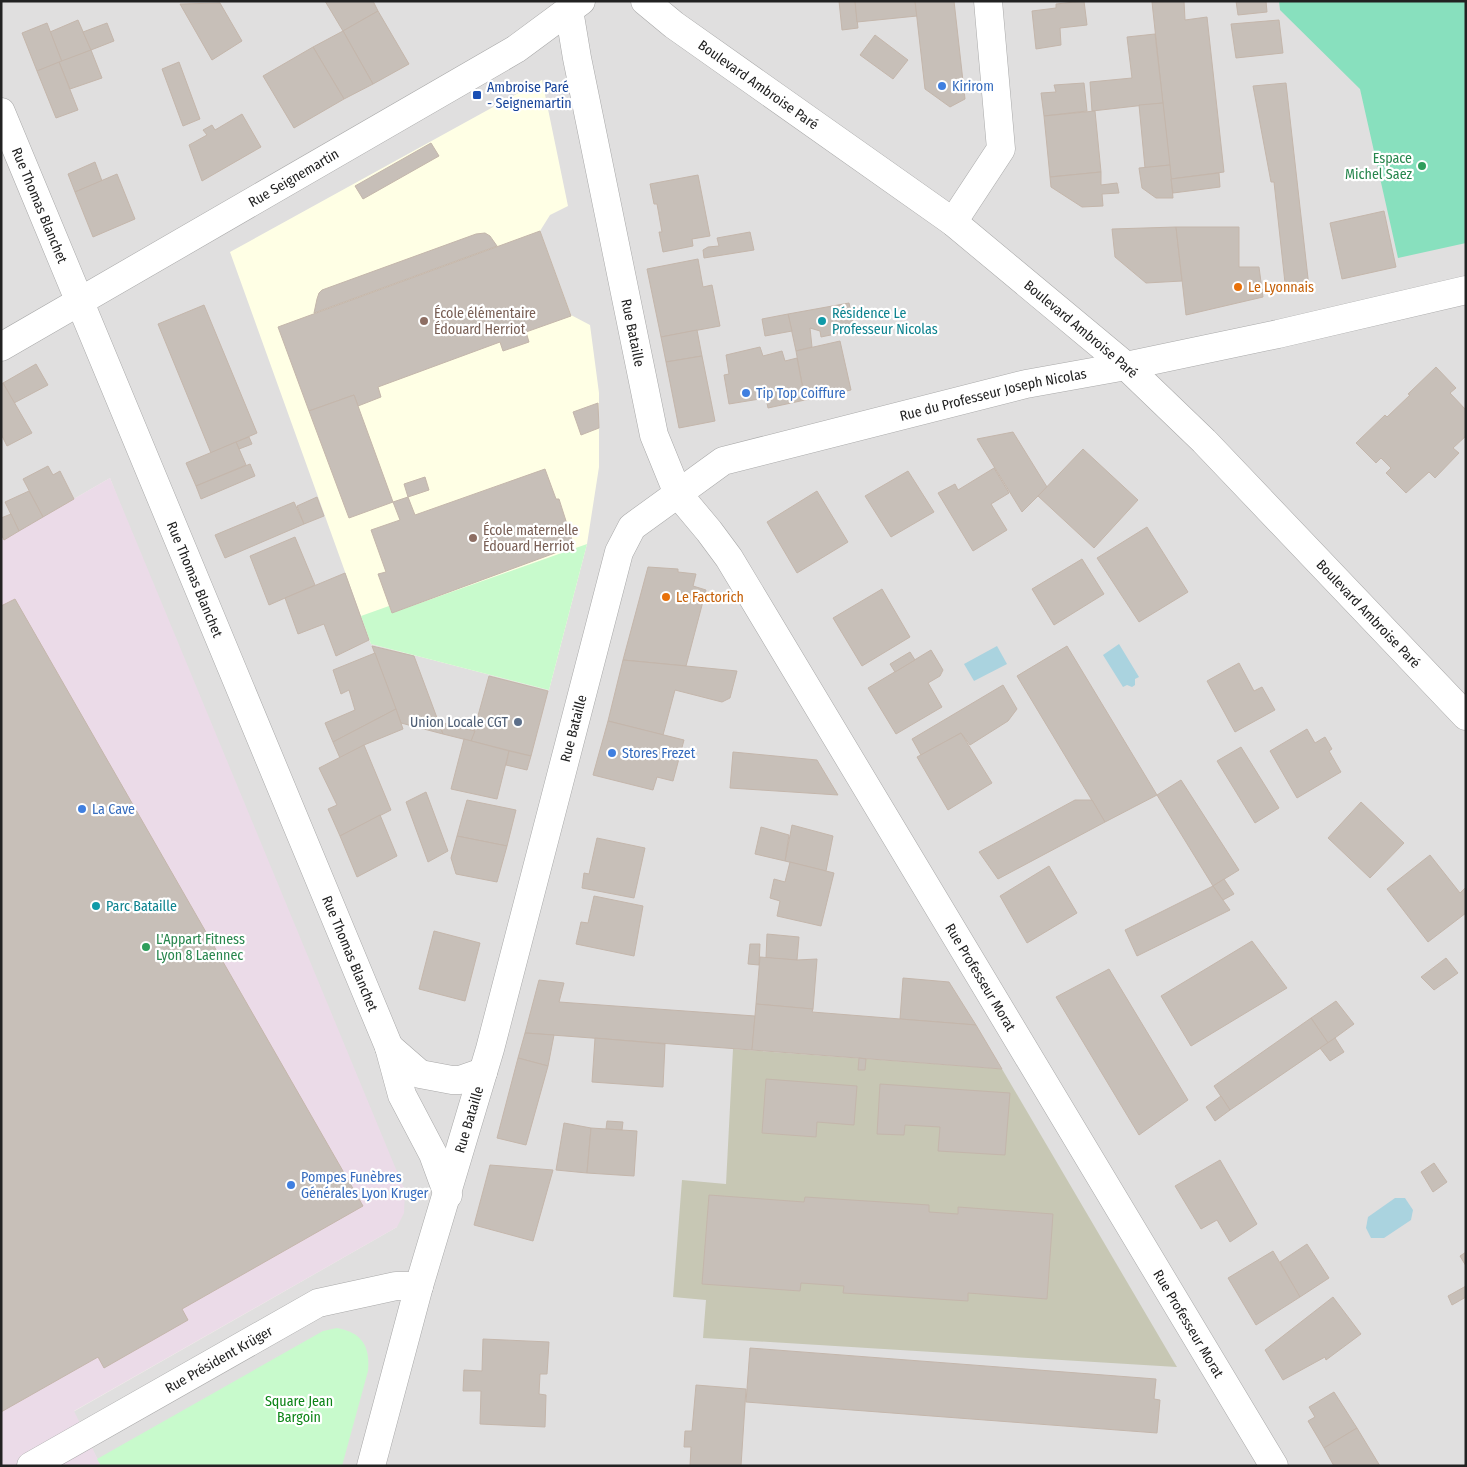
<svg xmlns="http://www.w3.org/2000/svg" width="1467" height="1467" font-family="'Fira Sans Condensed',sans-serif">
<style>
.residential{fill:#e0dfdf}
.industrial{fill:#ebdbe8}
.education{fill:#ffffe5}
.construction{fill:#c7c7b4}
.park{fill:#c8facc}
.pitch{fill:#88e0be}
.water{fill:#aad3df}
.building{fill:#c7bfb8;stroke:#c4b6ab}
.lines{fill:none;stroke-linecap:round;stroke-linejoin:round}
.minor-casing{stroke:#a9a9a9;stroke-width:29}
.minor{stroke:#fff;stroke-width:28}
.shop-dot{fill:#3f7fe0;stroke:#fff;stroke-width:2}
.transit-dot{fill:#1a4fb4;stroke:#fff;stroke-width:2}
.leisure-dot{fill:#2e9e5b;stroke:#fff;stroke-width:2}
.food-dot{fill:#e8710a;stroke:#fff;stroke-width:2}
.education-dot{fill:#8d6e63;stroke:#fff;stroke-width:2}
.culture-dot{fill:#0f9aa8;stroke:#fff;stroke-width:2}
.service-dot{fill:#5c6f8a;stroke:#fff;stroke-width:2}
.labels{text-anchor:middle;stroke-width:4.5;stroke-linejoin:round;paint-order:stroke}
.street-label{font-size:14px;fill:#222;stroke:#fff}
.shop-label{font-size:14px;fill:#366cbe;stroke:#fff;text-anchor:start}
.transit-label{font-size:14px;fill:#164399;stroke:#fff;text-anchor:start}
.leisure-label{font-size:14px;fill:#27864d;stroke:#fff;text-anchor:end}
.food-label{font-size:14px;fill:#c56008;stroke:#fff;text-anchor:start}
.education-label{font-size:14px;fill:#785e54;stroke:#fff;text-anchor:start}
.culture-label{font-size:14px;fill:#0d838f;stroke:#fff;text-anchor:start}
.service-label{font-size:14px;fill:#4e5e75;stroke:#fff;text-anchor:end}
.park-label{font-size:14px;fill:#0c8416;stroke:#fff}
</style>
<rect width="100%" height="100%" fill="#f2efe9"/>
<!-- residential -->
<path class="residential" d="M1,1H1466V1466H101L73,1412L397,1227L110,478L1,541Z"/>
<!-- industrial -->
<path class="industrial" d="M110,478L405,1191L404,1213L397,1227L74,1411L101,1466H1V541Z"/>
<!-- education -->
<path class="education" d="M542,80L568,206L550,215L540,231L571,315L590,325L599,393V467L587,544L549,690L371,644L230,252Z"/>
<!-- construction -->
<path class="construction" d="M733,1049L1002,1069L1177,1367L703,1338L706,1300L673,1297L682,1180L726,1184Z"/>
<!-- park -->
<g class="park">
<path d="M587,544L549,690L371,644L361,616L389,606L392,613Z"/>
<path d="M337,1328C363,1333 370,1347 368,1371L342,1466H101L97,1459L323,1331Z"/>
</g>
<!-- pitch -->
<path class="pitch" d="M1279,1H1466V243L1398,258L1360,89L1280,10Z"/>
<!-- water -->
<g class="water">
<path d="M1119,644L1139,677L1135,679V685L1132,687L1127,685L1123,687L1103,655Z"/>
<path d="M997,646L1007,664L974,681L964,664Z"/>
<path d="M1395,1198H1405L1413,1210L1411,1220L1384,1238H1371L1366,1228L1368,1217Z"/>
</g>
<!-- building -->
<g class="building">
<path d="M325,1H373L378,11L343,31Z"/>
<path d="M839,1H855L858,28L842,30Z"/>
<path d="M855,1H915L917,16L857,22Z"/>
<path d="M915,1H954L965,99L950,107L925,89Z"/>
<path d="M1084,1L1087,25L1060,28L1061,45L1036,49L1032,11L1056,8V4Z"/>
<path d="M1184,1L1185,20L1207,17L1224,172L1171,179L1152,2Z"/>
<path d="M1236,1H1266L1267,12L1238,15Z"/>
<path d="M220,3L242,41L212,60L180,4Z"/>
<path d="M378,11L409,64L373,84L343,31Z"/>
<path d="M78,20L91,50L62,62L50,32Z"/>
<path d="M1279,20L1283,53L1236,58L1231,24Z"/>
<path d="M47,23L62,62L37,71L22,33Z"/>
<path d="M107,23L114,41L91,50L83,32Z"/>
<path d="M343,31L373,84L344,99L313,47Z"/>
<path d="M1155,34L1163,103L1092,111L1090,82L1132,78L1127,37Z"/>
<path d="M875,35L908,60L893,79L860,55Z"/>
<path d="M313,47L344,99L294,128L263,76Z"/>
<path d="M91,50L102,78L70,89L59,62Z"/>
<path d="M59,62L78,110L56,118L37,71Z"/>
<path d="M179,62L200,119L183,126L162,69Z"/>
<path d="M1084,83L1087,111L1044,116L1041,93L1056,92L1054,85Z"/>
<path d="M1286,83L1309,287L1286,292L1274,182H1271L1253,86Z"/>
<path d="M1163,103L1170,165L1145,168L1139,105Z"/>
<path d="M1095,111L1101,172L1050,177L1044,116Z"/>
<path d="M242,114L261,147L202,181L189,145L207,135L203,130L212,125L215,130Z"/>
<path d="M431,143L439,156L363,199L355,186Z"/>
<path d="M95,162L102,181L75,192L68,174Z"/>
<path d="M1170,165L1173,198H1156L1142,188L1139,168Z"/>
<path d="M1101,172V185L1117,183L1119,193L1102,194L1103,206L1082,207L1051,187L1050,177Z"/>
<path d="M1219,173L1220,187L1173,193L1171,179Z"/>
<path d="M117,174L135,219L93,237L75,192Z"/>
<path d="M698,175L710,236L692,239L693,246L663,252L659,232H662L657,204H654L650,184Z"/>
<path d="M1384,211L1396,267L1342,279L1330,223Z"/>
<path d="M1176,227L1182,281L1146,283L1115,257L1112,229Z"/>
<path d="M1176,227H1239V267H1259L1263,297L1186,315Z"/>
<path d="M540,231L571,316L526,332L529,342L503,351L500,342L378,387L381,397L358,406L354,395L309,411L278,327Z"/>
<path d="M750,232L754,250L704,258L703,250L708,247L719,246L717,238Z"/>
<path d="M485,233L490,236L497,246L314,313L317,299L319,293L322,290L476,234Z"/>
<path d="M698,259L703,287L712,285L720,326L661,337L647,269Z"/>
<path d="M849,303L855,330L821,337L820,331L810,328L812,347L796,351L788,314Z"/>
<path d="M204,305L257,433L211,453L158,324Z"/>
<path d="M788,314L792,331L765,336L762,319Z"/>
<path d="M697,330L702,356L666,362L661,337Z"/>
<path d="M840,341L851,390L805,400L796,351Z"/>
<path d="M760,347L763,356L782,351L785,361L797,358L805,400L768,408L766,398L729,404L724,375L729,374L726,355Z"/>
<path d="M702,356L715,421L679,428L666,362Z"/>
<path d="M36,364L48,385L14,403L3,383Z"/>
<path d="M1436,367L1456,388L1450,393L1466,410V436L1453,448L1459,453L1435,478L1429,472L1406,493L1386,473L1391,468L1381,458L1376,463L1356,443L1385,415L1387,417L1410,395L1408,394Z"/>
<path d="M3,383L32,433L7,446L1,434V384Z"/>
<path d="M354,395L393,502L349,518L309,411Z"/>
<path d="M598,403L599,428L581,435L573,412Z"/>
<path d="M1013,432L1047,487L1022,512L977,439Z"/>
<path d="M249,437L252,444L239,449L236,442Z"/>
<path d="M236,442L246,465L196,486L186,463Z"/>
<path d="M1083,449L1138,500L1094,548L1038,496Z"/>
<path d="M250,464L255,476L201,499L196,486Z"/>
<path d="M48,466L53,475L60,471L74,499L43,517L23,479Z"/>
<path d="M994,468L1009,493L991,504L1007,530L973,551L938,493L955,484L958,490Z"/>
<path d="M545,469L556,499H559L574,546L392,613L378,574L386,572L371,530L400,520L393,502L408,497L415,515Z"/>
<path d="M908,471L934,512L891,537L865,496Z"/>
<path d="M425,477L429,490L408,497L404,484Z"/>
<path d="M29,491L43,517L19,531L5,502Z"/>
<path d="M817,491L848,542L797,573L767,522Z"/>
<path d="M317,497L324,516L304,524L297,506Z"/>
<path d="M294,502L304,524L225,558L215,535Z"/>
<path d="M11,514L19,531L4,540L1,534V518Z"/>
<path d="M1147,527L1188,592L1139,622L1097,558Z"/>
<path d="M295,537L315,585L269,605L250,556Z"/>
<path d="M1082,559L1104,594L1054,625L1032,589Z"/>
<path d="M648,567L678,569V572L696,574L693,586L706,590L686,666L623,660Z"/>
<path d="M345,573L369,640L336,656L324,624L298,634L285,598Z"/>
<path d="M882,589L910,637L862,666L833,618Z"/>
<path d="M15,599L363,1206L182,1309L188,1320L104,1368L98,1357L1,1412V606Z"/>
<path d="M372,646L414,656L443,734L401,723Z"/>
<path d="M1067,646L1157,795L1105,822L1017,676Z"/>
<path d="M931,650L943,670L940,676L928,683L942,707L896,734L868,688Z"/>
<path d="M910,652L915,660L895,672L890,664Z"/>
<path d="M375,653L396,709L333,742L325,723L355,710L349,690L341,694L333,670Z"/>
<path d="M623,660L686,666L737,671L730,698L722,702L675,690L663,735L608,721Z"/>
<path d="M1239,663L1254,691L1262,687L1275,710L1235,732L1207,681Z"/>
<path d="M489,676L548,691L531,756L471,741Z"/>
<path d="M1003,685L1017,709L1008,721L970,745L961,733L921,755L912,739Z"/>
<path d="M396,709L403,729L364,745L340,758L333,742Z"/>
<path d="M608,721L684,740L673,781L657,777L653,790L593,775Z"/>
<path d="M439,722L475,731L471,741L443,734Z"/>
<path d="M1307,729L1315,743L1325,737L1332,749L1329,751L1341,772L1297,798L1270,751Z"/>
<path d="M961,733L992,783L948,810L917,757Z"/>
<path d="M464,739L509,751L497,799L451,789Z"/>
<path d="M364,745L391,810L340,836L328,809L337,805L319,768Z"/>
<path d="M1241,747L1279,808L1255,823L1217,761Z"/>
<path d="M509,751L531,756L527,770L506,765Z"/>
<path d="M733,752L817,760L838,795L730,788Z"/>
<path d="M1181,780L1239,870L1213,886L1157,795Z"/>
<path d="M426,792L448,851L428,862L406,802Z"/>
<path d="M467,800L516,810L507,846L457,836Z"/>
<path d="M1075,800H1092L1105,822L998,879L979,852Z"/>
<path d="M1361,802L1404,843L1370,878L1328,838Z"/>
<path d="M380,815L397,856L357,877L340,836Z"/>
<path d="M792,825L833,836L826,871L785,861Z"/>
<path d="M761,827L789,835L785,861L755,854Z"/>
<path d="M457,836L507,846L497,882L456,874L451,858Z"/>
<path d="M597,838L645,848L634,898L582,888L584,873L589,874Z"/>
<path d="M1430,855L1460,893L1466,887V913L1428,942L1387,889Z"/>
<path d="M790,862L834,873L821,926L777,916L780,901L770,898L774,879L785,882Z"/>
<path d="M1049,866L1077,913L1027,943L1000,896Z"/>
<path d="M1224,879L1234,894L1223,900L1213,886Z"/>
<path d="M1213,886L1230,910L1137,956L1125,930Z"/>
<path d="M594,896L643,906L634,956L576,944L581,922L588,923Z"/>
<path d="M434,931L480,943L465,1001L419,989Z"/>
<path d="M767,934L799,937L797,960L766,958Z"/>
<path d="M1252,941L1287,988L1191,1046L1161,996Z"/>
<path d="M750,944H760L759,965L748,964Z"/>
<path d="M760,957L797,960L817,959L813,1009L756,1004Z"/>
<path d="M1446,958L1458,973L1434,990L1421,977Z"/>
<path d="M1109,969L1188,1100L1139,1135L1056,997Z"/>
<path d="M903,978L949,982L976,1025L900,1019Z"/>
<path d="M539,980L564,983L559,1002L755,1016L752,1050L525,1033Z"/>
<path d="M1336,1001L1354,1024L1328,1043L1311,1018Z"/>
<path d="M756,1004L813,1009L812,1012L976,1025L1002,1069L752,1050Z"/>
<path d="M1311,1018L1328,1043L1230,1110L1214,1086Z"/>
<path d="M525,1033L554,1035L548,1066L518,1058Z"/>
<path d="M595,1038L665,1044L663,1087L592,1082Z"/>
<path d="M1335,1038L1344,1052L1330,1061L1320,1048Z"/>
<path d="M518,1058L548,1066L526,1145L497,1138Z"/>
<path d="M859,1058L866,1059L865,1070H858Z"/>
<path d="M766,1079L857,1086L854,1125L817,1122L816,1137L762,1133Z"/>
<path d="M880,1084L1010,1093L1005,1155L938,1151L940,1127L905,1125L904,1135L877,1134Z"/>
<path d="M1221,1096L1230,1110L1215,1121L1206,1107Z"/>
<path d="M607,1121L623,1122L622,1130L606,1129Z"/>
<path d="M564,1123L591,1128L587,1173L556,1170Z"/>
<path d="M591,1128L637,1131L634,1176L587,1173Z"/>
<path d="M1220,1160L1257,1224L1230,1242L1217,1220L1201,1229L1175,1186Z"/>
<path d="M1434,1163L1447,1182L1433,1192L1421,1172Z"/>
<path d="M490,1165L553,1170L533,1241L474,1225Z"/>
<path d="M709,1195L804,1202L805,1197L929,1205V1212L958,1214V1207L1053,1214L1047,1299L968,1293V1301L843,1293L844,1286L801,1283L800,1291L702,1284Z"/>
<path d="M1307,1244L1329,1278L1300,1297L1280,1262Z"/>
<path d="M1273,1251L1300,1297L1256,1325L1228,1278Z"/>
<path d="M1466,1252V1266L1460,1256Z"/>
<path d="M1466,1286V1297L1452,1305L1448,1296Z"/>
<path d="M1333,1297L1361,1334L1326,1360L1325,1357L1283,1380L1265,1350Z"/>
<path d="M483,1339L549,1342L547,1374H540L539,1394L546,1395L545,1427L480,1424L481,1391H463L464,1370L482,1371Z"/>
<path d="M750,1348L1156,1379L1154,1399L1160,1400L1157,1433L746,1402Z"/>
<path d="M696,1385L746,1389L741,1466H690L691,1447H684L685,1431H692Z"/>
<path d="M1334,1392L1357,1428L1324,1448L1308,1421L1315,1417L1309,1407Z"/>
<path d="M1357,1428L1380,1466H1334L1324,1448Z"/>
</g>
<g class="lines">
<defs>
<g id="minor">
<path id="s1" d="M645,1L674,25L953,222L1126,366L1204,441L1466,716"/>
<path id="s2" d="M569,10L577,58L654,435L678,494L709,531L729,558L1274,1466"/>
<path id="s3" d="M1,112L389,1047L402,1095L433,1154L448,1195"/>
<path d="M953,222L1001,149L988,1"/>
<path id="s4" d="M1,347L516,49L581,1"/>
<path d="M389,1047L420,1074L452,1080H460L483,1072"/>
<path id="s5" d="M31,1466L318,1303L396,1286H419"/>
<path id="s6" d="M371,1466L419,1286L490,1049L619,552L632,527L723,461L1026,384L1126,366L1278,334L1466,290"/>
</g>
</defs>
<!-- minor casing -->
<use href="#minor" class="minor-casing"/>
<!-- minor -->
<use href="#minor" class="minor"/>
</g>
<!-- markers -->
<g class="shop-dot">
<circle cx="942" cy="86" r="5"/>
<circle cx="746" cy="393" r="5"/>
<circle cx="612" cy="753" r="5"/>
<circle cx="82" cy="809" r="5"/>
<circle cx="291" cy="1185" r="5"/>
</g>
<rect class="transit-dot" x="472" y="90" width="10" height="10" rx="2.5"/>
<g class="leisure-dot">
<circle cx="1422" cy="166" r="5"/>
<circle cx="146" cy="947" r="5"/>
</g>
<g class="food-dot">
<circle cx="1238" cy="287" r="5"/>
<circle cx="666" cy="597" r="5"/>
</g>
<g class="education-dot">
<circle cx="424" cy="321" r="5"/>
<circle cx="473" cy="538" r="5"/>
</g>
<g class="culture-dot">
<circle cx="822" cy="321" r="5"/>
<circle cx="96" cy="906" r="5"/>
</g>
<circle class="service-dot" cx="518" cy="722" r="5"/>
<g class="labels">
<!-- street labels -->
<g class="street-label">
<text dy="5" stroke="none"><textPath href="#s1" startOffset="141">Boulevard Ambroise Paré</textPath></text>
<text dy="5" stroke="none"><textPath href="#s4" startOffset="338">Rue Seignemartin</textPath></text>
<text dy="5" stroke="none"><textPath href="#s3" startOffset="101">Rue Thomas Blanchet</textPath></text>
<text dy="5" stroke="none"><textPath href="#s1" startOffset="546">Boulevard Ambroise Paré</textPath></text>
<text dy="5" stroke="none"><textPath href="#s2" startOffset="329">Rue Bataille</textPath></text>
<text dy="5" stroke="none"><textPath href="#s6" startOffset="1366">Rue du Professeur Joseph Nicolas</textPath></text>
<text dy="5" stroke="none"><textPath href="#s3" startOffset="506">Rue Thomas Blanchet</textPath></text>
<text dy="5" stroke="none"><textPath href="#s1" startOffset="951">Boulevard Ambroise Paré</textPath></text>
<text dy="5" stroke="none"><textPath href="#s6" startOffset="765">Rue Bataille</textPath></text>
<text dy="5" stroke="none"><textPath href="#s3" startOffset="911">Rue Thomas Blanchet</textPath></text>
<text dy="5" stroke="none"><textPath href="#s2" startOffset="1068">Rue Professeur Morat</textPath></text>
<text dy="5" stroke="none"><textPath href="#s6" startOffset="360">Rue Bataille</textPath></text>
<text dy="5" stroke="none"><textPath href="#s2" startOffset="1472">Rue Professeur Morat</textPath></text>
<text dy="5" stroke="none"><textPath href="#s5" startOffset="216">Rue Président Krüger</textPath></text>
</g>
<!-- shop labels -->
<g class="shop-label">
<text x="952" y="91">Kirirom</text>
<text x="756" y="398">Tip Top Coiffure</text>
<text x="622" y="758">Stores Frezet</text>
<text x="92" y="814">La Cave</text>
<text x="301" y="1182">Pompes Funèbres<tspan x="301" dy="16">Générales Lyon Kruger</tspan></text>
</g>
<!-- transit labels -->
<g class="transit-label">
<text x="487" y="92">Ambroise Paré<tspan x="487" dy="16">- Seignemartin</tspan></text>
</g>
<!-- leisure labels -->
<g class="leisure-label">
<text x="1412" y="163">Espace<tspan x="1412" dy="16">Michel Saez</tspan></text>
<text x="156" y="944" text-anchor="start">L'Appart Fitness<tspan x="156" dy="16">Lyon 8 Laennec</tspan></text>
</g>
<!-- food labels -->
<g class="food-label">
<text x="1248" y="292">Le Lyonnais</text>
<text x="676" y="602">Le Factorich</text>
</g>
<!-- education labels -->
<g class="education-label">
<text x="434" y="318">École élémentaire<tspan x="434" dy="16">Édouard Herriot</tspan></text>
<text x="483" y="535">École maternelle<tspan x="483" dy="16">Édouard Herriot</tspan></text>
</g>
<!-- culture labels -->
<g class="culture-label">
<text x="832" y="318">Résidence Le<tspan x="832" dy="16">Professeur Nicolas</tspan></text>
<text x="106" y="911">Parc Bataille</text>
</g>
<!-- service labels -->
<g class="service-label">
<text x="508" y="727">Union Locale CGT</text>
</g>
<!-- park labels -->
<g class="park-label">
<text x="299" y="1406">Square Jean<tspan x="299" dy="16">Bargoin</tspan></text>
</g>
</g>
<!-- border -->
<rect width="1467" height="1467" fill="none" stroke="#222222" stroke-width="5"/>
</svg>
